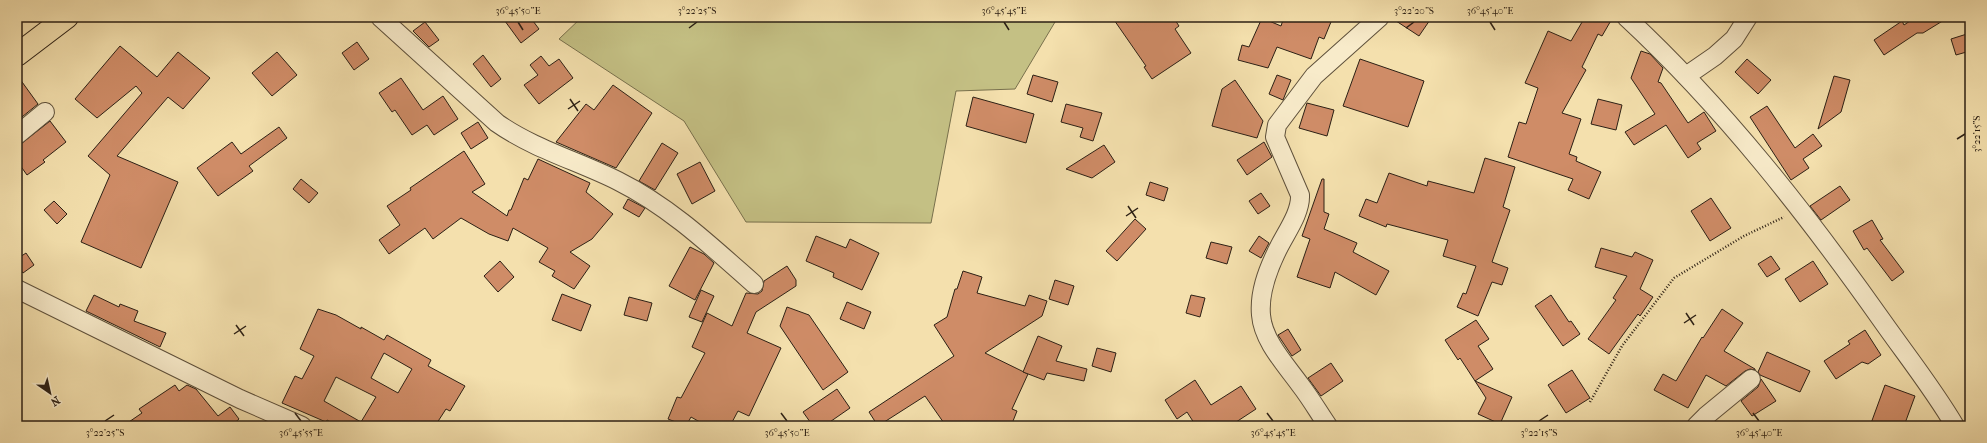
<svg xmlns="http://www.w3.org/2000/svg" width="1987" height="443" font-family="'IM FELL French Canon',serif">
<style>
.green{fill:#c4c084;stroke:#78704c}
.building{fill:#cf8c67;stroke:#2c2015;fill-rule:evenodd}
.lines{fill:none;stroke-linecap:round;stroke-linejoin:round}
.minor-casing{stroke:#5e503b;stroke-width:20}
.highway-casing{stroke:#2c2015;stroke-width:24}
.path{stroke:#2c2015;stroke-width:2.5;stroke-dasharray:1 2;stroke-linecap:butt}
.minor{stroke:#f8ebca;stroke-width:18}
.highway{stroke:#f4e0ad;stroke-width:22}
.ticks{fill:none;stroke:#2c2015;stroke-width:1.5}
.neatline{fill:none;stroke:#2c2015;stroke-width:1.5}
.ticks-label{font-size:10px;text-anchor:middle;fill:#2c2015}
</style>
<rect width="100%" height="100%" fill="#f4e0ad"/>
<filter id="stains"><feTurbulence type="fractalNoise" baseFrequency=".005" numOctaves="4"/><feColorMatrix values="0 0 0 0 .2 0 0 0 0 .09 0 0 0 0 .02 0 0 0 .5 -.17"/></filter>
<radialGradient id="worn" r=".72"><stop offset=".6" stop-color="#630" stop-opacity="0"/><stop offset="1" stop-color="#630" stop-opacity=".3"/></radialGradient>
<!-- green -->
<path class="green" d="M582,17H1058L1015,89L956,91L931,223L746,222L684,121L559,39Z"/>
<!-- building -->
<g class="building">
<path d="M502,17H530L539,29L521,43Z"/>
<path d="M1112,17H1173L1179,26L1175,29L1191,53L1152,79L1144,67L1146,66Z"/>
<path d="M1284,17H1333L1324,39L1319,37L1311,59L1277,47L1268,68L1238,60L1242,45L1249,47L1262,18L1281,26Z"/>
<path d="M1390,17H1432L1419,36Z"/>
<path d="M1585,17H1613L1602,36L1598,34L1582,67L1586,70L1562,113L1581,119L1569,154L1577,157L1576,161L1601,172L1589,199L1568,190L1573,179L1508,157L1519,122L1526,124L1538,88L1525,83L1548,31L1571,41Z"/>
<path d="M1907,17H1949L1923,33H1917L1884,55L1874,40L1902,21L1904,25L1910,21Z"/>
<path d="M425,22L439,40L429,47L413,31Z"/>
<path d="M1970,33V51L1956,55L1951,39Z"/>
<path d="M357,42L369,59L354,70L342,53Z"/>
<path d="M120,46L157,77L178,52L210,78L183,109L168,97L117,156L178,182L141,268L81,242L110,175L88,156L142,93L136,86L97,118L75,99Z"/>
<path d="M1641,51L1650,54L1663,68L1658,82L1661,83L1688,123L1704,112L1716,131L1697,143L1701,149L1688,158L1666,125L1634,145L1625,132L1655,114L1631,78Z"/>
<path d="M277,52L297,75L272,96L252,73Z"/>
<path d="M483,55L501,79L491,87L473,64Z"/>
<path d="M541,56L549,66L559,59L573,78L539,104L524,85L538,75L530,65Z"/>
<path d="M1360,59L1424,81L1408,127L1343,106Z"/>
<path d="M1747,59L1771,80L1758,94L1735,72Z"/>
<path d="M17,75L38,104L17,121Z"/>
<path d="M1033,75L1058,82L1052,102L1027,94Z"/>
<path d="M1277,75L1291,80L1283,100L1269,94Z"/>
<path d="M1834,76L1850,80L1841,112L1818,129Z"/>
<path d="M401,78L423,110L443,96L458,119L434,135L427,125L412,135L395,110L392,112L379,93Z"/>
<path d="M1235,80L1263,121L1257,138L1212,126L1222,89Z"/>
<path d="M613,85L652,113L616,168L556,142L586,104L594,110Z"/>
<path d="M973,97L1034,114L1026,143L966,126Z"/>
<path d="M1598,99L1622,105L1616,130L1591,124Z"/>
<path d="M1307,103L1334,110L1327,136L1299,128Z"/>
<path d="M1066,104L1102,113L1093,141L1080,137L1083,128L1061,122Z"/>
<path d="M1767,106L1795,148L1813,134L1822,146L1803,159L1809,168L1791,180L1750,117Z"/>
<path d="M50,121L66,142L43,160L45,162L27,175L17,161V147Z"/>
<path d="M478,122L488,138L471,149L461,133Z"/>
<path d="M279,127L287,138L249,166L253,171L218,196L197,168L232,142L241,154Z"/>
<path d="M1264,142L1272,157L1247,175L1237,160Z"/>
<path d="M662,143L678,153L655,190L639,181Z"/>
<path d="M1104,145L1115,162L1092,178L1066,169Z"/>
<path d="M464,151L485,184L472,192L507,216L509,210H511L524,178L528,180L538,159L590,183L586,192L613,214L592,239L570,252L590,266L574,289L552,276L555,271L539,262L548,248L513,228L508,241L489,234L461,218L433,239L425,228L389,254L379,240L400,225L387,206L411,190L410,188Z"/>
<path d="M1485,158L1515,167L1503,207L1510,210L1492,262L1508,268L1502,285L1492,282L1478,316L1457,307L1463,293L1466,294L1476,266L1443,256L1448,240L1387,224L1386,227L1359,216L1366,199L1377,203L1389,173L1427,186L1428,181L1474,193Z"/>
<path d="M700,162L715,191L692,204L677,174Z"/>
<path d="M301,179L318,193L309,203L293,189Z"/>
<path d="M1322,179H1324V212L1329,214L1324,229L1357,243L1353,252L1389,271L1376,295L1335,272L1330,288L1297,277L1310,239L1302,236Z"/>
<path d="M1150,182L1168,188L1164,201L1146,195Z"/>
<path d="M1840,186L1850,200L1821,220L1810,206Z"/>
<path d="M1261,193L1270,206L1258,214L1249,201Z"/>
<path d="M1711,198L1731,228L1710,241L1691,211Z"/>
<path d="M628,199L645,208L639,217L623,208Z"/>
<path d="M54,201L67,214L57,224L44,210Z"/>
<path d="M1135,219L1146,229L1117,261L1106,251Z"/>
<path d="M1872,220L1883,239L1880,240L1904,272L1892,281L1867,248L1864,250L1853,231Z"/>
<path d="M816,236L846,248L850,239L879,253L862,290L833,277L834,273L806,261Z"/>
<path d="M1259,236L1269,243L1261,258L1249,251Z"/>
<path d="M1211,242L1232,247L1227,264L1206,258Z"/>
<path d="M690,247L704,254L714,263L695,300L669,286Z"/>
<path d="M1601,248L1632,257L1635,252L1653,260L1640,289L1653,297L1640,316L1638,314L1609,354L1588,339L1616,300L1613,298L1627,276L1595,267Z"/>
<path d="M26,253L34,265L23,273L17,265V259Z"/>
<path d="M1771,256L1780,269L1767,277L1758,264Z"/>
<path d="M500,261L514,277L498,292L484,276Z"/>
<path d="M1813,261L1828,284L1800,302L1785,279Z"/>
<path d="M787,266L796,280V286L756,312L747,333L781,348L749,416L738,411L730,426H707L691,417L686,426L668,419L677,397L681,398L705,353L692,347L707,313L732,326L746,293L758,294L762,291L764,281Z"/>
<path d="M963,271L982,277L977,293L1025,306L1029,295L1047,301L1042,316L985,353L1028,374L1012,409L1017,411L1011,426H946L925,396L878,426L869,412L954,356L934,325L947,317L955,289H957Z"/>
<path d="M1055,280L1074,286L1068,305L1049,299Z"/>
<path d="M701,290L714,296L702,322L689,317Z"/>
<path d="M562,294L591,305L581,331L552,320Z"/>
<path d="M94,295L119,307L120,304L138,311L134,321L166,333L160,347L86,311Z"/>
<path d="M1191,295L1205,298L1200,317L1186,313Z"/>
<path d="M1551,295L1569,322L1571,321L1580,334L1563,346L1535,306Z"/>
<path d="M629,297L652,303L647,321L624,315Z"/>
<path d="M847,302L871,312L864,329L840,319Z"/>
<path d="M787,307L809,315L848,372L823,390L780,326Z"/>
<path d="M318,309L336,315L361,329V327L384,340L387,335L431,360L428,366L465,386L450,411L446,409L435,426H338L327,420L326,422L282,403L295,376L302,379L314,356L300,349ZM384,353L412,369L398,393L371,378ZM336,377L376,397L361,422L324,401Z"/>
<path d="M1722,309L1743,323L1724,351L1755,369V370L1750,369L1745,371L1726,386L1706,375L1688,408L1654,390L1663,374L1676,381L1702,337L1703,338Z"/>
<path d="M1476,320L1489,339L1478,346L1493,369L1475,381L1460,358L1458,360L1445,340Z"/>
<path d="M1288,329L1301,350L1292,356L1278,335Z"/>
<path d="M1865,330L1881,355L1868,364L1862,362L1836,379L1824,361L1850,344L1848,341Z"/>
<path d="M1038,336L1062,346L1056,361L1087,369L1084,381L1047,373L1044,380L1023,372Z"/>
<path d="M1097,348L1116,353L1111,372L1092,366Z"/>
<path d="M1767,352L1810,371L1800,392L1760,375L1758,372Z"/>
<path d="M1331,363L1343,381L1321,396L1308,378Z"/>
<path d="M1572,370L1590,398L1566,413L1548,385Z"/>
<path d="M1761,379L1776,401L1752,416L1741,401L1758,387Z"/>
<path d="M1195,380L1211,405L1241,386L1256,409L1230,426H1196L1187,412L1177,419L1165,400Z"/>
<path d="M1475,381L1512,397L1500,424L1478,414L1486,398Z"/>
<path d="M175,385L179,391L187,385L196,389L218,416L230,407L239,419L231,426H123L142,413L139,409Z"/>
<path d="M1885,385L1915,396L1904,426H1870Z"/>
<path d="M837,389L850,408L824,426H813L803,412Z"/>
</g>
<g class="lines">
<defs>
<g id="minor">
<path d="M380,17L497,123C534,149 578,161 618,181C670,207 711,246 754,284"/>
<path d="M1626,17C1724,108 1806,213 1883,322C1907,356 1934,390 1955,426"/>
<path d="M1686,76L1715,56L1734,39L1748,17"/>
<path d="M17,135L45,112"/>
<path d="M17,289L240,399L302,426"/>
<path d="M1328,426C1319,413 1311,399 1301,386C1286,365 1263,341 1261,315C1259,293 1267,272 1276,253C1284,235 1301,214 1300,195L1275,137L1277,125L1314,76L1380,17"/>
<path d="M1696,426L1706,416L1751,379"/>
</g>
<path id="highway" d="M17,55L67,17"/>
</defs>
<!-- minor casing -->
<use href="#minor" class="minor-casing"/>
<!-- highway casing -->
<use href="#highway" class="highway-casing"/>
<!-- path -->
<path class="path" d="M1590,402L1622,346L1674,278L1744,236L1784,217"/>
<!-- minor -->
<use href="#minor" class="minor"/>
<!-- highway -->
<use href="#highway" class="highway"/>
</g>
<!-- ticks -->
<path class="ticks" d="M518,22L523,30M1004,22L1009,30M1490,22L1495,30M689,28L697,22M1406,28L1414,22M570,99L578,111M568,109L580,101M1957,139L1965,134M1128,206L1136,218M1126,216L1138,208M1686,313L1694,325M1684,323L1696,315M236,325L244,336M234,334L246,326M295,413L301,421M781,413L787,421M1267,413L1273,421M1753,413L1759,421M105,421L114,415M1539,421L1548,415"/>
<!-- margin -->
<rect width="1987" height="443" fill="none" stroke="#f4e0ad" stroke-width="44"/>
<!-- north arrow -->
<g transform="translate(50 393) rotate(146)" stroke="#f8ebca" stroke-width="3" paint-order="stroke">
<path d="M0-3L7 15L0 10L-7 15Z" fill="#2c2015"/>
<text y="-6" font-size="11" font-weight="bold" text-anchor="middle" fill="#2c2015">N</text>
</g>
<rect x="22" y="22" width="1943" height="399" class="neatline"/>
<g class="ticks-label">
<text x="518" y="14">36°45'50"E</text>
<text x="697" y="14">3°22'25"S</text>
<text x="1004" y="14">36°45'45"E</text>
<text x="1414" y="14">3°22'20"S</text>
<text x="1490" y="14">36°45'40"E</text>
<text transform="translate(1976 134) rotate(-90)" y="4">3°22'15"S</text>
<text x="105" y="436">3°22'25"S</text>
<text x="301" y="436">36°45'55"E</text>
<text x="787" y="436">36°45'50"E</text>
<text x="1273" y="436">36°45'45"E</text>
<text x="1539" y="436">3°22'15"S</text>
<text x="1759" y="436">36°45'40"E</text>
</g>
<rect width="100%" height="100%" filter="url(#stains)"/>
<rect width="100%" height="100%" fill="url(#worn)"/>
</svg>
